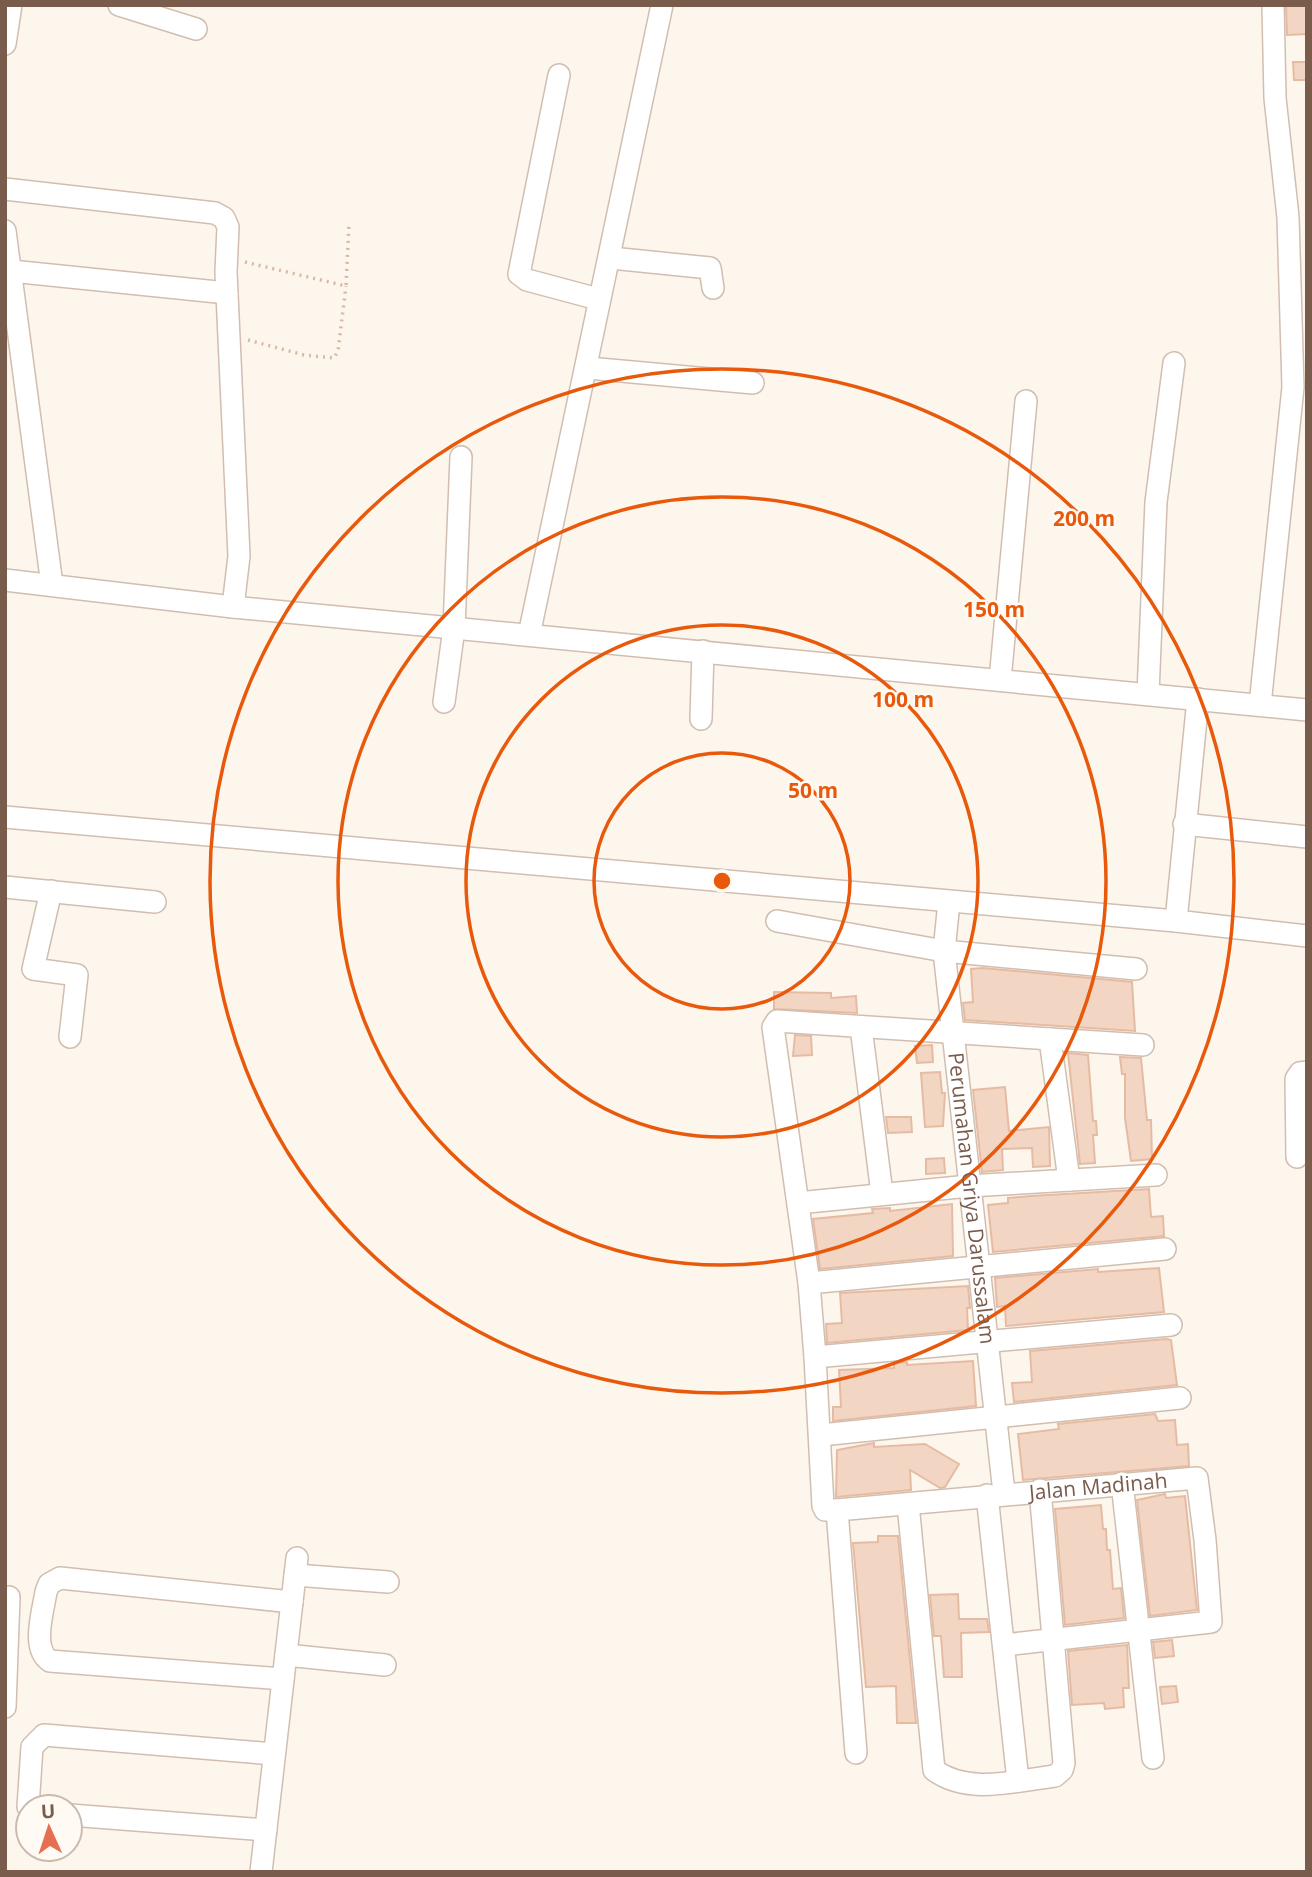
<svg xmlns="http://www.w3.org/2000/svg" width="1312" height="1877" font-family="'Open Sans',sans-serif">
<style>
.building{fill:#f3d5c3;stroke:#e6bba3;stroke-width:2}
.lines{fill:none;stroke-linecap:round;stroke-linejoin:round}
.minor-casing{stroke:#d1beb0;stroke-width:24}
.path{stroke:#d9b8a5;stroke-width:3.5;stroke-dasharray:2 5;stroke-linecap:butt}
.minor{stroke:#fff;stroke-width:21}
.ring{fill:none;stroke:#e8590c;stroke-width:3.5}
.labels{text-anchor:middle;stroke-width:5;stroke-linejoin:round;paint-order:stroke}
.street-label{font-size:21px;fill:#7a5c4d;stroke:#fffaf3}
.centre{fill:#e8590c;stroke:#fffaf3;stroke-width:3.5}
.ring-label{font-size:21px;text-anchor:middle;font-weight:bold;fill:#e8590c;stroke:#fffaf3;stroke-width:5;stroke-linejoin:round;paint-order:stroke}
</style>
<rect width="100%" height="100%" fill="#fdf6ec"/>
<!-- building -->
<g class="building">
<path d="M1286,5H1307V34L1287,35Z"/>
<path d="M1293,62H1307V80H1294Z"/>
<path d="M983,968L1132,982L1135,1031L965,1020L963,1003L973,1002L971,969Z"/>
<path d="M774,992L831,993V998L856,996L857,1013L774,1009Z"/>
<path d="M795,1035L811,1036L812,1055L793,1056Z"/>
<path d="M932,1045L933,1062L917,1063L915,1046Z"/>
<path d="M1068,1053L1088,1055L1093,1121H1096L1097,1135H1093L1095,1163L1080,1164Z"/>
<path d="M1120,1057L1141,1058L1147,1120H1151L1152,1159L1131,1161L1125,1118V1074H1122Z"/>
<path d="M940,1072L942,1093H945L943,1126L925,1127L921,1073Z"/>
<path d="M1005,1087L1009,1131L1049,1127L1050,1166L1033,1167L1032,1148L1002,1149L1003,1170L982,1172L973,1090Z"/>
<path d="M886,1117H911L912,1132L888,1133Z"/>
<path d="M944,1158L945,1173L926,1174V1159Z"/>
<path d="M1149,1189L1151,1217L1163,1216L1164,1236L993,1252L988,1205L1008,1203V1198L1031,1196Z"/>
<path d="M952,1204L953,1256L820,1269L813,1219L873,1213L872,1209L890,1208V1211Z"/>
<path d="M1159,1268L1164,1312L1006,1326L1005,1306L997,1307L995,1278L1098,1269V1272Z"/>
<path d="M968,1286L970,1308H967L968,1330L827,1343L826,1324L842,1323L840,1293Z"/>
<path d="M1166,1339L1171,1340L1177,1385L1014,1402L1012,1383L1032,1382L1030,1351Z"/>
<path d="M973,1361L976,1406L833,1421V1407H841L839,1370L894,1368V1363L907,1362V1365Z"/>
<path d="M1155,1414L1158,1421L1175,1420L1177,1445L1188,1444L1189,1466L1023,1480L1018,1434L1059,1429L1058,1424Z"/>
<path d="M874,1443V1447L925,1444L959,1464L945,1487L940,1488L910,1470L911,1490L836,1497L837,1450Z"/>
<path d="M1165,1494L1166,1498L1185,1496L1197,1610L1150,1616L1137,1500Z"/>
<path d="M1101,1505L1103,1529H1106L1107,1550H1110L1113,1589L1121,1588L1124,1618L1065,1625L1055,1509Z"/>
<path d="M878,1536H898L916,1723H897L896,1686L866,1687L853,1543L878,1542Z"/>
<path d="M958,1594L959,1619H987L989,1632L961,1633L962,1677H944L941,1636H934L930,1595Z"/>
<path d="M1172,1640L1174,1656L1155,1658L1153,1642Z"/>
<path d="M1127,1645L1129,1688H1123L1124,1707L1105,1709L1104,1703L1072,1705L1068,1651Z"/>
<path d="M1176,1686L1178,1702L1162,1704L1160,1687Z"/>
</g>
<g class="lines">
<defs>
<g id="minor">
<path d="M119,5L196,29"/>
<path d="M5,44L11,5"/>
<path d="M559,75L519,274L527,280L598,299"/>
<path d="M5,189L215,213L224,218L228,227L226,272L239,556L233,607"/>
<path d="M5,231L52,585"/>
<path d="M611,258L710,268L713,288"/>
<path d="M11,271L227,293"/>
<path d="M588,368L753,383"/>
<path d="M5,580L233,607L1307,710"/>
<path d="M529,635L662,5"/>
<path d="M1000,680L1026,401"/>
<path d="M1148,694L1156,502L1174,363"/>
<path d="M444,702L454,628L461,457"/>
<path d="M1260,705L1293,387L1288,217L1275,98L1273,5"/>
<path d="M701,719L703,651"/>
<path d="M5,817L1176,921L1307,936"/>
<path d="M1184,824L1307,837"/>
<path d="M5,887L155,902"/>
<path d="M51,891L33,969L77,975L70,1037"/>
<path id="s1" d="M949,902L944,951L1004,1493"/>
<path d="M777,921L944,951L1136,969"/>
<path d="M1176,921L1198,699"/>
<path d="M861,1027L882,1194"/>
<path d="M1050,1039L1069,1180"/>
<path d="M1297,1157L1296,1079L1300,1073L1307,1072"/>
<path d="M798,1203L969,1186L1156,1175"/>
<path d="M809,1283L773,1027L777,1021L1143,1045"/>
<path d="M815,1357L809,1283L1165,1249"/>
<path d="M821,1435L1180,1398"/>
<path d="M1122,1483L1153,1758"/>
<path d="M987,1495L1018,1781"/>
<path d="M908,1504L934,1770C968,1795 1015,1781 1055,1776L1062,1770L1064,1763L1040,1490"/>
<path d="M837,1510H825L823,1506L815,1357L1171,1325"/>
<path d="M295,1575L388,1582"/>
<path d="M286,1655L385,1665"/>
<path d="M283,1679L50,1661C31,1649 43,1611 46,1592L49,1584L60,1578L292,1602"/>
<path d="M5,1707L9,1597"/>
<path id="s2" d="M856,1753L837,1510L1197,1478L1205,1540L1211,1622L1004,1645"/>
<path d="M28,1807L32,1747L44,1735L274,1754"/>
<path d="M70,1815L266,1830"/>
<path d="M261,1872L297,1558"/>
</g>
</defs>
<!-- minor casing -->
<use href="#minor" class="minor-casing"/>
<!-- path -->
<g class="path">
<path d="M245,262L346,286L349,223"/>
<path d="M248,340L304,355L334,358L338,351L346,286"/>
</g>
<!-- minor -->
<use href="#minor" class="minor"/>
</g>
<!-- distance rings -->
<g class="ring">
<circle cx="722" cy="881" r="128"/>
<circle cx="722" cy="881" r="256"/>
<circle cx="722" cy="881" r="384"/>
<circle cx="722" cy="881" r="512"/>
</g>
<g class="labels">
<!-- street labels -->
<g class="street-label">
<text dy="7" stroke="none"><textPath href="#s1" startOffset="298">Perumahan Griya Darussalam</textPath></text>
<text dy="7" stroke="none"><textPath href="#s2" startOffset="506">Jalan Madinah</textPath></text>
</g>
</g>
<circle cx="722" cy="881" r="10" class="centre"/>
<g class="ring-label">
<text x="1084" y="526">200 m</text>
<text x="994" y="617">150 m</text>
<text x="903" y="707">100 m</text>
<text x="813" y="798">50 m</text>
</g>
<!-- border -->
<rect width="1312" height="1877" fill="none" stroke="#7a5c4d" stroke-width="14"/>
<!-- north arrow -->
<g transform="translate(49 1828) rotate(357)"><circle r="33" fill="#fffaf3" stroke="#cabbb1" stroke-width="2"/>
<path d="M0-5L12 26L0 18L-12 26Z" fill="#e76f51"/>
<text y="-10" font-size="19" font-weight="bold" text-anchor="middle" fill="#7a5c4d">U</text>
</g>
</svg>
